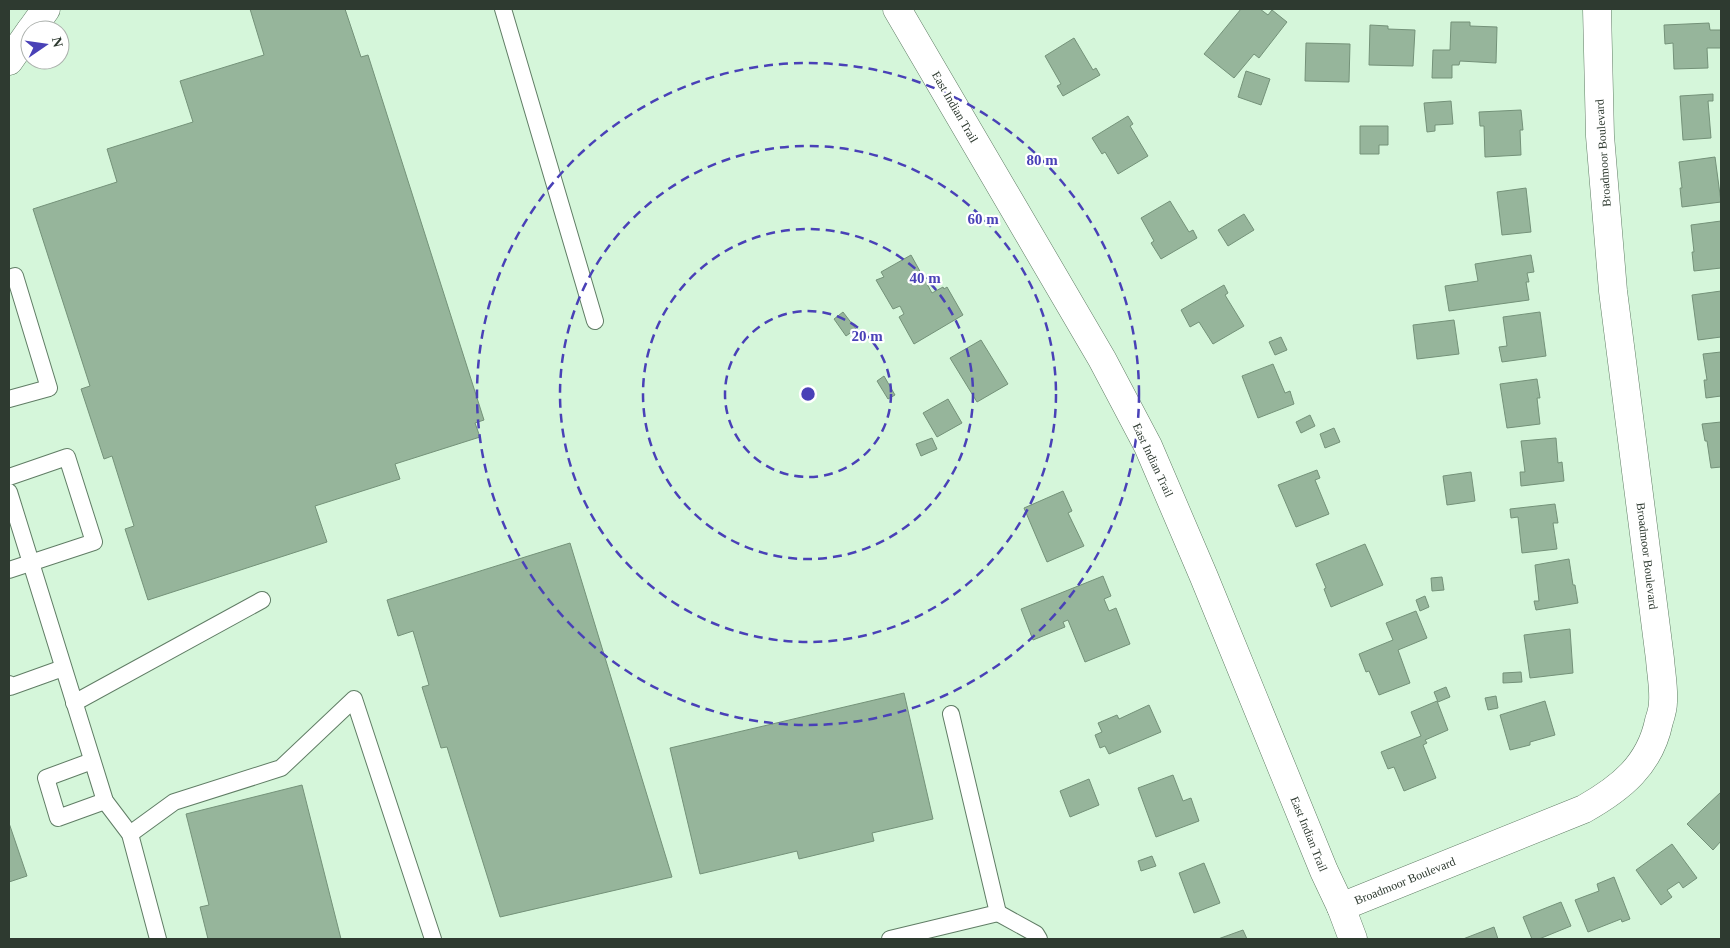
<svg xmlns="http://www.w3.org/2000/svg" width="1730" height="948" font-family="'Times New Roman',serif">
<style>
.building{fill:#96b59b;stroke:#749279}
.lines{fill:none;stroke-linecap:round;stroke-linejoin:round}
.lane-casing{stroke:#607d65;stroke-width:18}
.street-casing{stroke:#607d65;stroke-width:29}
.secondary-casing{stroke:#607d65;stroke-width:29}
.lane{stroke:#fff;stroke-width:16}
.street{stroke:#fff;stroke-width:28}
.secondary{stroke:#fff;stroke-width:28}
.ring{fill:none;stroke:#4941b7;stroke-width:2.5;stroke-dasharray:9 6}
.labels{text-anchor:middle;stroke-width:4.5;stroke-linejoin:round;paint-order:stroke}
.street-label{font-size:12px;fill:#2e3a30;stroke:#fff}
.centre{fill:#4941b7;stroke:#fff;stroke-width:2.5}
.ring-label{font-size:15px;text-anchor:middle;font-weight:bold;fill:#4941b7;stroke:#fff;stroke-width:4.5;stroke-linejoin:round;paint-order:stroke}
</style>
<rect width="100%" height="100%" fill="#d5f6da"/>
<!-- building -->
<g class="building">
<path d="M250,9H345L361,57L368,55L484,420L475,423L480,437L395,464L400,479L315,506L327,542L148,600L125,529L134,526L112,456L104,459L81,389L90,386L33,209L117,182L107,149L193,122L180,81L264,55Z"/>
<path d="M1241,9H1260L1268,15L1272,10L1287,22L1259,58L1254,54L1234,78L1204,54Z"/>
<path d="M1451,22H1470V26L1497,27L1496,63L1460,61L1459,65H1452V78H1432L1433,50H1450Z"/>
<path d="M1709,23L1710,30H1721V48H1707L1708,68L1674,69L1673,43L1665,44L1664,25Z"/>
<path d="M1370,25L1388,26V29L1415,30L1413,66L1369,65Z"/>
<path d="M1074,38L1093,70L1096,68L1100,75L1063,96L1057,86L1061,84L1045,56Z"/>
<path d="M1306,43L1350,44L1349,82L1305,81Z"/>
<path d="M1246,71L1270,79L1261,105L1238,97Z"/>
<path d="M1713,94V101H1708L1711,138L1683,140L1680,96Z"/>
<path d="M1451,101L1453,124L1435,125V131L1427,132L1424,103Z"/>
<path d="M1521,110L1523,130H1520L1521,155L1485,157L1484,126H1480L1479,112Z"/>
<path d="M1128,116L1133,124L1130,126L1148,156L1118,174L1105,152L1102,154L1092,138Z"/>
<path d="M1360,126H1388V145H1379V154H1360Z"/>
<path d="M1715,157L1721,202L1682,207L1680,188H1682L1679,162Z"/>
<path d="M1526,188L1531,232L1502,235L1497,192Z"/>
<path d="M1170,201L1189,232L1193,230L1197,238L1161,259L1151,243L1154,241L1141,218Z"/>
<path d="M1244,214L1254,230L1228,246L1218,230Z"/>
<path d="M1721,221V268L1694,271L1692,252H1694L1691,225Z"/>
<path d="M911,255L932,293L943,287L944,289L947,287L963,315L914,344L899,317L904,314L900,306L893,309L876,280L884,277L881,272Z"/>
<path d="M1531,255L1534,272L1527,273L1529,282H1526L1529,300L1449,311L1445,286L1478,281L1475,264Z"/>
<path d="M1224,285L1228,293L1225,295L1244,326L1213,344L1199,322L1190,327L1181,310Z"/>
<path d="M1721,291V337L1698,340L1692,295Z"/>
<path d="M843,312L856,329L846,336L834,319Z"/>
<path d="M1540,312L1546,356L1502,362L1499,347L1507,346L1503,317Z"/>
<path d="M1454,320L1459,354L1417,359L1413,325Z"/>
<path d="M1281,337L1287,350L1275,355L1269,342Z"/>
<path d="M981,340L1008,384L977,402L950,358Z"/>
<path d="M1721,352V396L1706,398L1704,380H1707L1703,354Z"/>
<path d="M1273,364L1285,393L1290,391L1294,404L1258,418L1242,376Z"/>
<path d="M884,376L895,395L888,399L877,381Z"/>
<path d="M1537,379L1540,398H1537L1540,424L1507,428L1500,384Z"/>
<path d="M948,399L962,423L937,437L923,413Z"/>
<path d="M1310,415L1315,426L1301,433L1296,422Z"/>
<path d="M1721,422V467L1711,468L1707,441H1705L1702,424Z"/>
<path d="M1334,428L1340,442L1325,448L1320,434Z"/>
<path d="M932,438L937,449L921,456L916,444Z"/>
<path d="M1556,438L1558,463L1562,462L1564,481L1521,486L1520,472H1525L1521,441Z"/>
<path d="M1317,470L1320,478L1315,480L1329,514L1296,527L1278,485Z"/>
<path d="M1471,472L1475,501L1447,505L1443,476Z"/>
<path d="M1063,491L1072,511L1068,513L1084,546L1047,562L1024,508Z"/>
<path d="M1555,504L1558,523H1553L1557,549L1522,553L1518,517L1511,518L1510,509Z"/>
<path d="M570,543L672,877L500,917L447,747L441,748L422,687L429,685L413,631L398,636L387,600Z"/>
<path d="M1365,544L1383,585L1331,607L1324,589L1326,588L1316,564Z"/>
<path d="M1569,559L1573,585H1575L1578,603L1536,610L1534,601H1539L1535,565Z"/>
<path d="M1103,576L1111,596L1104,599L1109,611L1116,608L1130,644L1085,662L1068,620L1063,622L1065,627L1033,640L1021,609Z"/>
<path d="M1442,577L1444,590L1432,591L1431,578Z"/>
<path d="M1425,596L1429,607L1420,611L1416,600Z"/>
<path d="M1416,611L1427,638L1398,650L1410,683L1379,695L1369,671L1366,672L1359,654L1393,640L1386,623Z"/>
<path d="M1570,629L1573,673L1530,678L1524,635Z"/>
<path d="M1521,672L1522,682L1503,683V673Z"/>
<path d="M1446,687L1450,697L1438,702L1434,692Z"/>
<path d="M904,693L933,819L872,833L874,841L799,859L797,851L700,874L670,748Z"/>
<path d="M1496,696L1498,708L1488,710L1485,698Z"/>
<path d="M1437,701L1448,730L1425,740L1427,743L1423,745L1436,778L1404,791L1394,767L1388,769L1381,752L1421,736L1411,712Z"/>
<path d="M1545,701L1555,735L1530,742V745L1510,750L1500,715Z"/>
<path d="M1149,705L1161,732L1109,754L1105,746L1100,748L1095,735L1102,732L1098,723L1117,715L1119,719Z"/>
<path d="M1173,775L1183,801L1191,798L1199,821L1156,837L1138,788Z"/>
<path d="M1089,779L1099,805L1070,817L1060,791Z"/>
<path d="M302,785L341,939H208L200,907L209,905L186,814Z"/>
<path d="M1721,792V841L1713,850L1687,824Z"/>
<path d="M9,823L27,876L9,882Z"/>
<path d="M1672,844L1697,878L1683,888L1679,882L1667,890L1672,897L1661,905L1636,870Z"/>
<path d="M1152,856L1156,866L1141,871L1138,861Z"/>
<path d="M1204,863L1220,903L1194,913L1179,873Z"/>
<path d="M1614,877L1630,919L1622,922L1621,919L1588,932L1575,900L1599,891L1597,884Z"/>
<path d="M1561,902L1571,926L1539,939H1532L1523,917Z"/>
<path d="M1494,927L1498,939H1463Z"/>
<path d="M1243,930L1247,939H1218Z"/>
</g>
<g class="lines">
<defs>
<g id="lane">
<path d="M503,9L595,321"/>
<path d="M9,278L15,276L49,388L9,399"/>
<path d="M9,477L67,457L94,542L9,570"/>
<path d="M9,492L105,801L130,834L158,939"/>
<path d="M9,684L10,687L63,668"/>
<path d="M74,703L262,600"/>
<path d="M92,761L46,778L58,818L105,801"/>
<path d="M130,834L174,802L281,768L354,699L433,939"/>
<path d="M998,913L1036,934L1039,939"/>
<path d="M890,939L998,913L951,714"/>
</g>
<path id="street" d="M1341,907L1584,809C1621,788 1650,765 1659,721C1661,715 1663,708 1663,702C1664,688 1661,673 1660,659L1613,291L1600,136L1597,9"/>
<g id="secondary">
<path d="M897,9L1102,359L1148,446L1204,577L1324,871L1341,907L1353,939"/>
<path d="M31,30L46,9"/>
<path d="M9,61L30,31"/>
</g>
</defs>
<!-- lane casing -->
<use href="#lane" class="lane-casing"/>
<!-- street casing -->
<use href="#street" class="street-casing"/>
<!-- secondary casing -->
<use href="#secondary" class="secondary-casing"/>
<!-- lane -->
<use href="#lane" class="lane"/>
<!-- street -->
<use href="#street" class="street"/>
<!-- secondary -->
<use href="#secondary" class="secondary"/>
</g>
<!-- distance rings -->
<g class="ring">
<circle cx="808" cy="394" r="83"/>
<circle cx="808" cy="394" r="165"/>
<circle cx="808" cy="394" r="248"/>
<circle cx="808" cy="394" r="331"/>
</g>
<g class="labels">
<!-- street labels -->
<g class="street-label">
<text transform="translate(955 107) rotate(60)" y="4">East Indian Trail</text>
<text transform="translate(1603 153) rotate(-94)" y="4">Broadmoor Boulevard</text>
<text transform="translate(1153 460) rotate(65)" y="4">East Indian Trail</text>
<text transform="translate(1647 556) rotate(83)" y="4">Broadmoor Boulevard</text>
<text transform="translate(1309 834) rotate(68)" y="4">East Indian Trail</text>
<text transform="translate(1405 881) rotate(-22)" y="4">Broadmoor Boulevard</text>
</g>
</g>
<circle cx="808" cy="394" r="8" class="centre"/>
<g class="ring-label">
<text x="1042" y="165">80 m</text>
<text x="983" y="224">60 m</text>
<text x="925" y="283">40 m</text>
<text x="867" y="341">20 m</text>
</g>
<!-- border -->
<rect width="1730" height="948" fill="none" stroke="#2e3a30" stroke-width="20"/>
<!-- north arrow -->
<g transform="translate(45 45) rotate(77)"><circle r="24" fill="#ffffff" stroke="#abb0ac"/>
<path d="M0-4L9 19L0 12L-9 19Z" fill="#4941b7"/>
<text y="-8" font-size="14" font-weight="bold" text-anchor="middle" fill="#2e3a30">N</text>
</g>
</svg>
